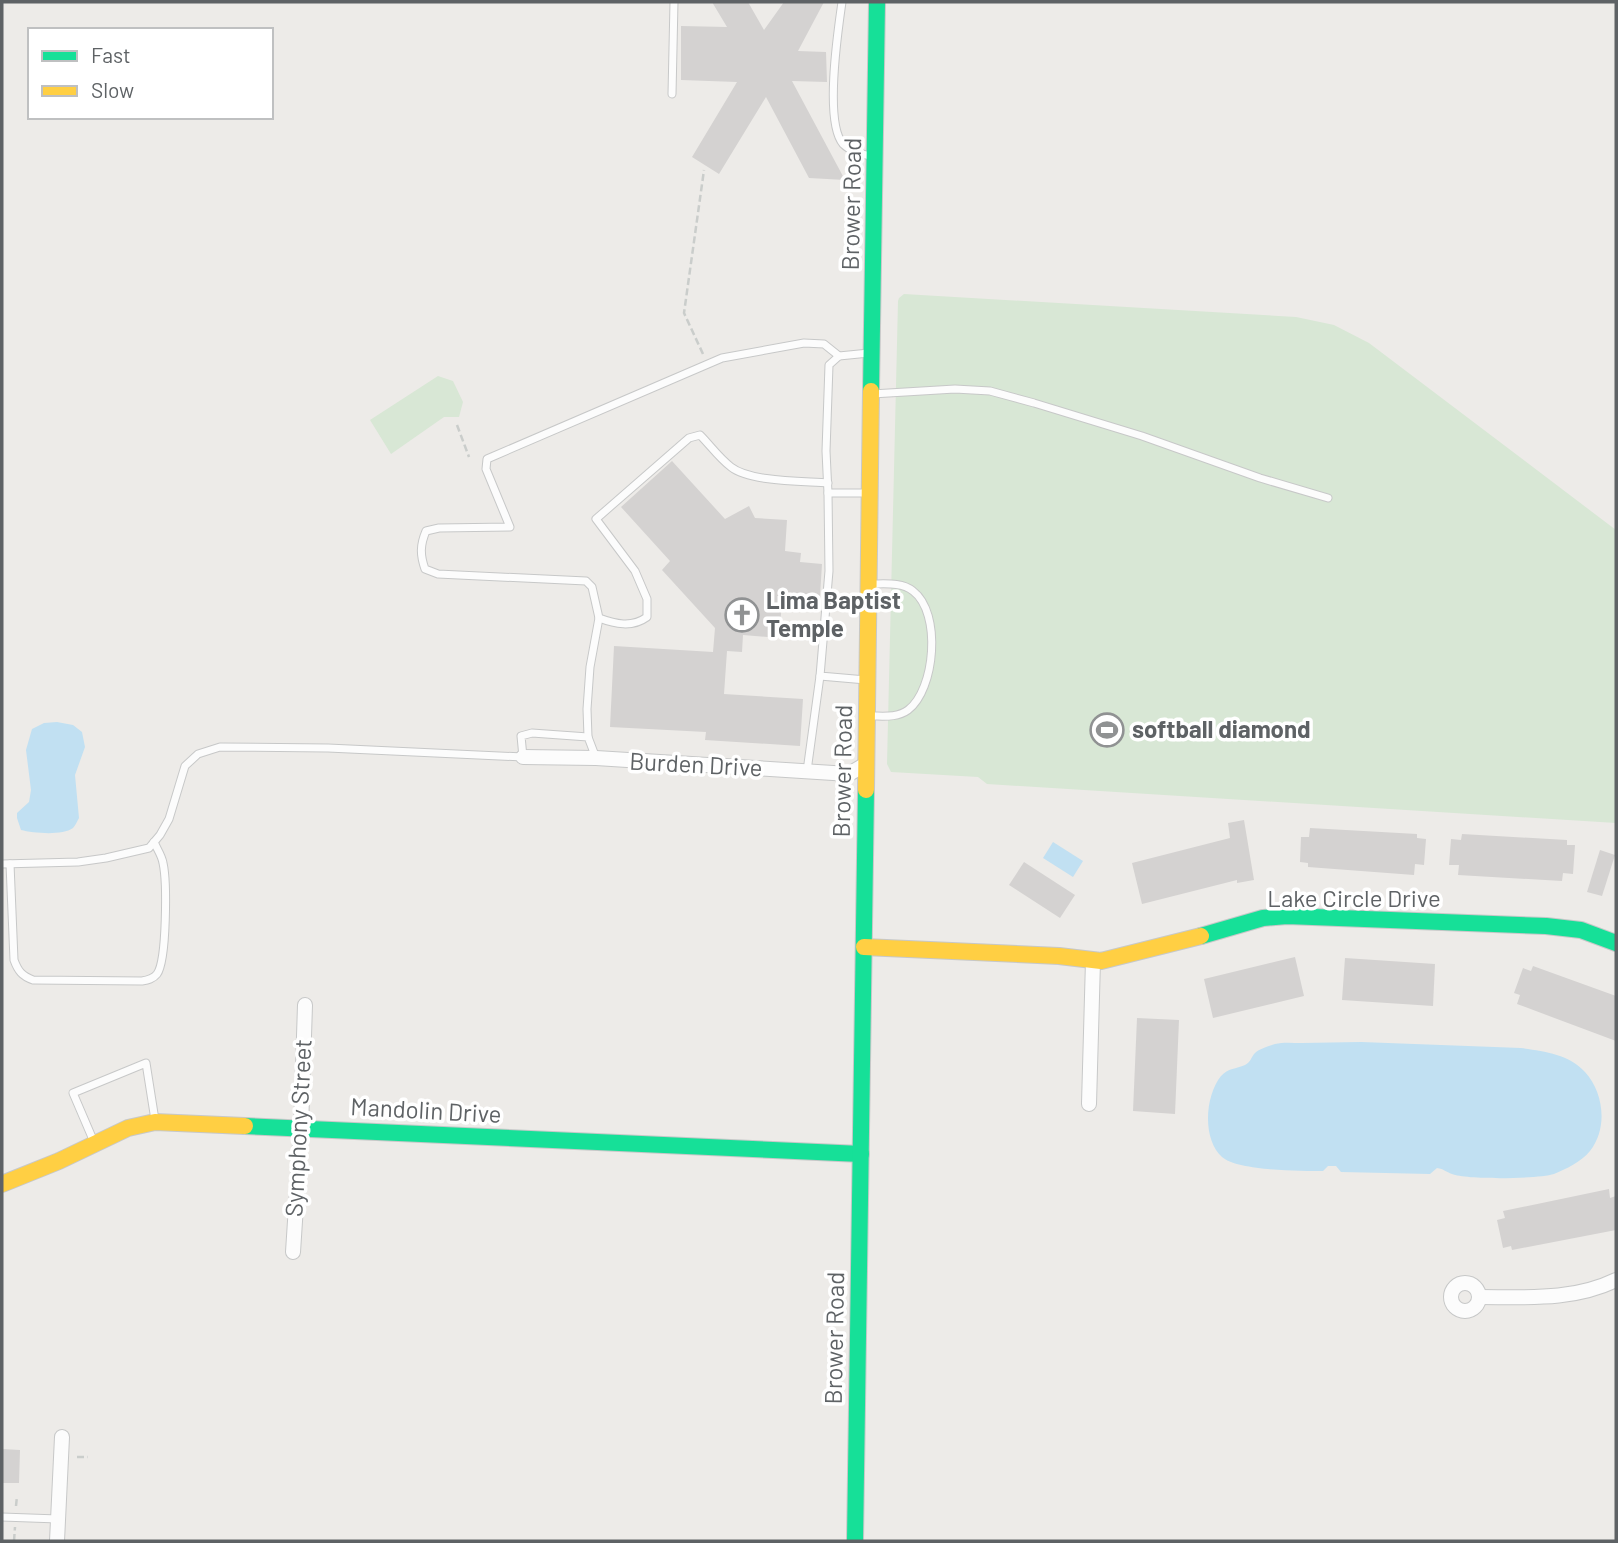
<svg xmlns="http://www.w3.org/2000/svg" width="1618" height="1543" font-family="Barlow,sans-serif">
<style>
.green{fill:#d8e7d5}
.water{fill:#c1e0f2}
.building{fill:#d4d2d1}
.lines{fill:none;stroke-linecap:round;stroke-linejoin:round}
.lane-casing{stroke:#c7c8c8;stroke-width:9}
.street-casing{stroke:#c7c8c8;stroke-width:16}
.fast-casing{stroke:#c7c8c8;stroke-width:18}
.slow-casing{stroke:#c7c8c8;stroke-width:18}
.path{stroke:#cacdcb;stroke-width:2.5;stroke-dasharray:7 3.5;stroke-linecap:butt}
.lane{stroke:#fcfcfc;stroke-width:7}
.street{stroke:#fcfcfc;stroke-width:14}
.fast{stroke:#16e098;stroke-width:16}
.slow{stroke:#ffcf43;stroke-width:16}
.labels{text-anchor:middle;stroke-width:7;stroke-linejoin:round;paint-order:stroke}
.street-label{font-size:24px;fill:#5e6265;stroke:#fff}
.poi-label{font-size:24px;font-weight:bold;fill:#5e6265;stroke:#fff;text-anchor:start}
</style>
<rect width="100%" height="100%" fill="#edebe8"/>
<!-- green -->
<g class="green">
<path d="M904,294L1296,317L1334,325L1369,343L1616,530V823L987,784L978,777L891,772L887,764L898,301L899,298Z"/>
<path d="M438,376L453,381L463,402L459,417H444L391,454L370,420Z"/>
</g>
<!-- water -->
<g class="water">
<path d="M57,722L73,725L82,732L85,747L75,775L79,818C77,821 76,825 73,828C62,836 33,833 21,830L17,818V813L29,802L31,790L26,750L32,729L44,723Z"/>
<path d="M1053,842L1083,861L1073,877L1043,858Z"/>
<path d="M1361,1042L1521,1048C1543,1051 1569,1054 1585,1072C1604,1093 1608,1128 1590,1151C1581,1162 1566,1169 1554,1174C1538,1179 1467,1180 1452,1174C1446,1172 1444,1169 1437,1168L1430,1174L1341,1172L1336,1166H1328L1323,1171C1301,1171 1238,1171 1222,1157C1202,1139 1205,1096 1221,1076C1228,1068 1236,1069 1245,1065C1251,1062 1251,1057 1255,1053C1259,1049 1269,1046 1275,1044C1283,1042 1293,1043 1302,1043C1321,1043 1341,1042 1361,1042Z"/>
</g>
<!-- building -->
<g class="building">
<path d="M712,2H748L764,30L784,2H824L798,51L826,52L827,82L792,81L845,180L809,178L766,97L719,174L692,157L737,82L681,80V26L727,27Z"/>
<path d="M672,461L725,519L749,506L755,518L787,520L785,551L801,553L800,562L822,564L820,596L799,594L798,603L782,602L779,638L743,635L742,652L727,651L724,694L803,699L800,746L705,740L706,732L610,727L614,646L713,652L715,628L662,570L670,561L621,507Z"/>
<path d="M1244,820L1254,880L1237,883V880L1142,904L1132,863L1230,838L1228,823Z"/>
<path d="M1310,828L1417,834V838L1426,839L1424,865L1415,864L1414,875L1308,867V863L1300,862L1301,837H1309Z"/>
<path d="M1462,834L1567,840V845H1575L1573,874L1563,873L1562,881L1458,875L1459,865H1449L1451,839L1461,840Z"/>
<path d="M1600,850L1615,855L1602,896L1587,892Z"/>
<path d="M1024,862L1075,895L1060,918L1009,885Z"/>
<path d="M1295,957L1304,996L1213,1018L1204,979Z"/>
<path d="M1345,958L1435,964L1433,1006L1342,1000Z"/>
<path d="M1533,966L1616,996V1041L1517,1004L1520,995L1514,993L1523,968L1531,971Z"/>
<path d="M1137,1018L1179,1020L1175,1114L1133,1111Z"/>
<path d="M1609,1189L1610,1198L1616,1196V1230L1512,1250L1511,1246L1503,1248L1497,1220L1505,1218L1503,1211Z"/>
<path d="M2,1449L20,1450L19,1483H2Z"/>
</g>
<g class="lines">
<defs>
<g id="lane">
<path d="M842,2C838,30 824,122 843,144C851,152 863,154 873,157"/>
<path d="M672,94L674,2"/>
<path d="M872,394L955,389L990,391L1034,403L1142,436L1260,478L1328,498"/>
<path d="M828,483C803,481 750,482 731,467C719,458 710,445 700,435L689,438L596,519L635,571L647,599V617C632,628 615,624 599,618L592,587L586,581L438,574L425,569C420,555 420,545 426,531L439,528L510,527L486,469L487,459L722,358L804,343L824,344L839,356"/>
<path d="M828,493H866"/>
<path d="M866,680L820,676L829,571L828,493L826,451L829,365L839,356L869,353"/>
<path d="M871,716C883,716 897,718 908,710C935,690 942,613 913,591C902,582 885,584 871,584"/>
<path d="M588,737L587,709L590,667L599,618"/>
<path d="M807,771L820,676"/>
<path d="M2,864L78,862L106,858L149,848L160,835L169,819L185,766L198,754L220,747L328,748L523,757L521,736L532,733L588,737L596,758"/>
<path d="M10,864L14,960C18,971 22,976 33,980L142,981C148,980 153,979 157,974C167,960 167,881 163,863C162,856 157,849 154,842"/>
<path d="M94,1142L73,1093L146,1063L155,1120"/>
<path d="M2,1517L58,1519"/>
</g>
<g id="street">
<path d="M523,757L596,758L849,774L866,764"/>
<path d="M1089,1104L1093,961"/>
<path d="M293,1252L301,1128L305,1005"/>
<circle cx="1465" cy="1297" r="14"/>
<path d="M1479,1297C1526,1297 1573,1301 1616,1280"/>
<path d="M57,1541L62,1437"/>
</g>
<g id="fast">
<path d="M871,391L877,2"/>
<path d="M1201,936L1263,918L1287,916L1546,926L1581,930L1616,943"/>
<path d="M245,1126L861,1154"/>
<path d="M855,1541L866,790"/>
</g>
<g id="slow">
<path d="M866,790L871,391"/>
<path d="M864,947L1059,956L1101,961L1201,936"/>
<path d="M2,1184L59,1161L128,1128L155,1122L245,1126"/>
</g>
</defs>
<!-- lane casing -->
<use href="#lane" class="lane-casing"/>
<!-- street casing -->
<use href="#street" class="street-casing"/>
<!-- fast casing -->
<use href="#fast" class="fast-casing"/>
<!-- slow casing -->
<use href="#slow" class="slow-casing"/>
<!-- path -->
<g class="path">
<path d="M703,354L684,313L704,170"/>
<path d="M457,425L469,457"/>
<path d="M77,1457H88"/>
<path d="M16,1506L17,1496"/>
<path d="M14,1541L15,1527"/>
</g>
<!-- lane -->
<use href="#lane" class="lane"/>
<!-- street -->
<use href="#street" class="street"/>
<!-- fast -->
<use href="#fast" class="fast"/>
<!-- slow -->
<use href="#slow" class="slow"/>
</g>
<!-- icons -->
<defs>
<symbol id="church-ring" viewBox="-11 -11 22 22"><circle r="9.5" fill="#fff" stroke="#909293" stroke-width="1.5"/><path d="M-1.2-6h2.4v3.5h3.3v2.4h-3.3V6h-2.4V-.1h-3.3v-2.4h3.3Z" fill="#909293"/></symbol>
<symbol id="stadium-ring" viewBox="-11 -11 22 22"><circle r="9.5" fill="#fff" stroke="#909293" stroke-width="1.5"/><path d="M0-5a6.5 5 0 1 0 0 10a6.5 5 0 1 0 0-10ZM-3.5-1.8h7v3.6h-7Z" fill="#909293"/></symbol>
</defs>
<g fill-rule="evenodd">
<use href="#church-ring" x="723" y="596" width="38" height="38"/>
<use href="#stadium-ring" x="1088" y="711" width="38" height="38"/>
</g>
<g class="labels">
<!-- street labels -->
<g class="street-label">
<text transform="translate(852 204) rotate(-89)" y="8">Brower Road</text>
<text transform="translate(696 765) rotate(3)" y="8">Burden Drive</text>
<text transform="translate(843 771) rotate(-89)" y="8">Brower Road</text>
<text x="1354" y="907">Lake Circle Drive</text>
<text transform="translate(426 1111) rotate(3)" y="8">Mandolin Drive</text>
<text transform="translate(299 1128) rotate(-87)" y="8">Symphony Street</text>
<text transform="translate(835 1338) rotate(-89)" y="8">Brower Road</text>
</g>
<!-- poi labels -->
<g class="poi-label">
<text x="766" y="609">Lima Baptist<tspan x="766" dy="28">Temple</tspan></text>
<text x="1132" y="738">softball diamond</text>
</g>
</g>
<!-- border -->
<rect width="1618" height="1543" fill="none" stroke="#5e6265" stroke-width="7"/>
<!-- legend -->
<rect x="28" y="28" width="245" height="91" fill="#ffffff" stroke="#bfc0c1" stroke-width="2"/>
<rect x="42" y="51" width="35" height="10" fill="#16e098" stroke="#bfc0c1" stroke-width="2"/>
<text x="91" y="63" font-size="21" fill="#5e6265">Fast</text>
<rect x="42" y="86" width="35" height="10" fill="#ffcf43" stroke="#bfc0c1" stroke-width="2"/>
<text x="91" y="98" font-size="21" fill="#5e6265">Slow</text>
</svg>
